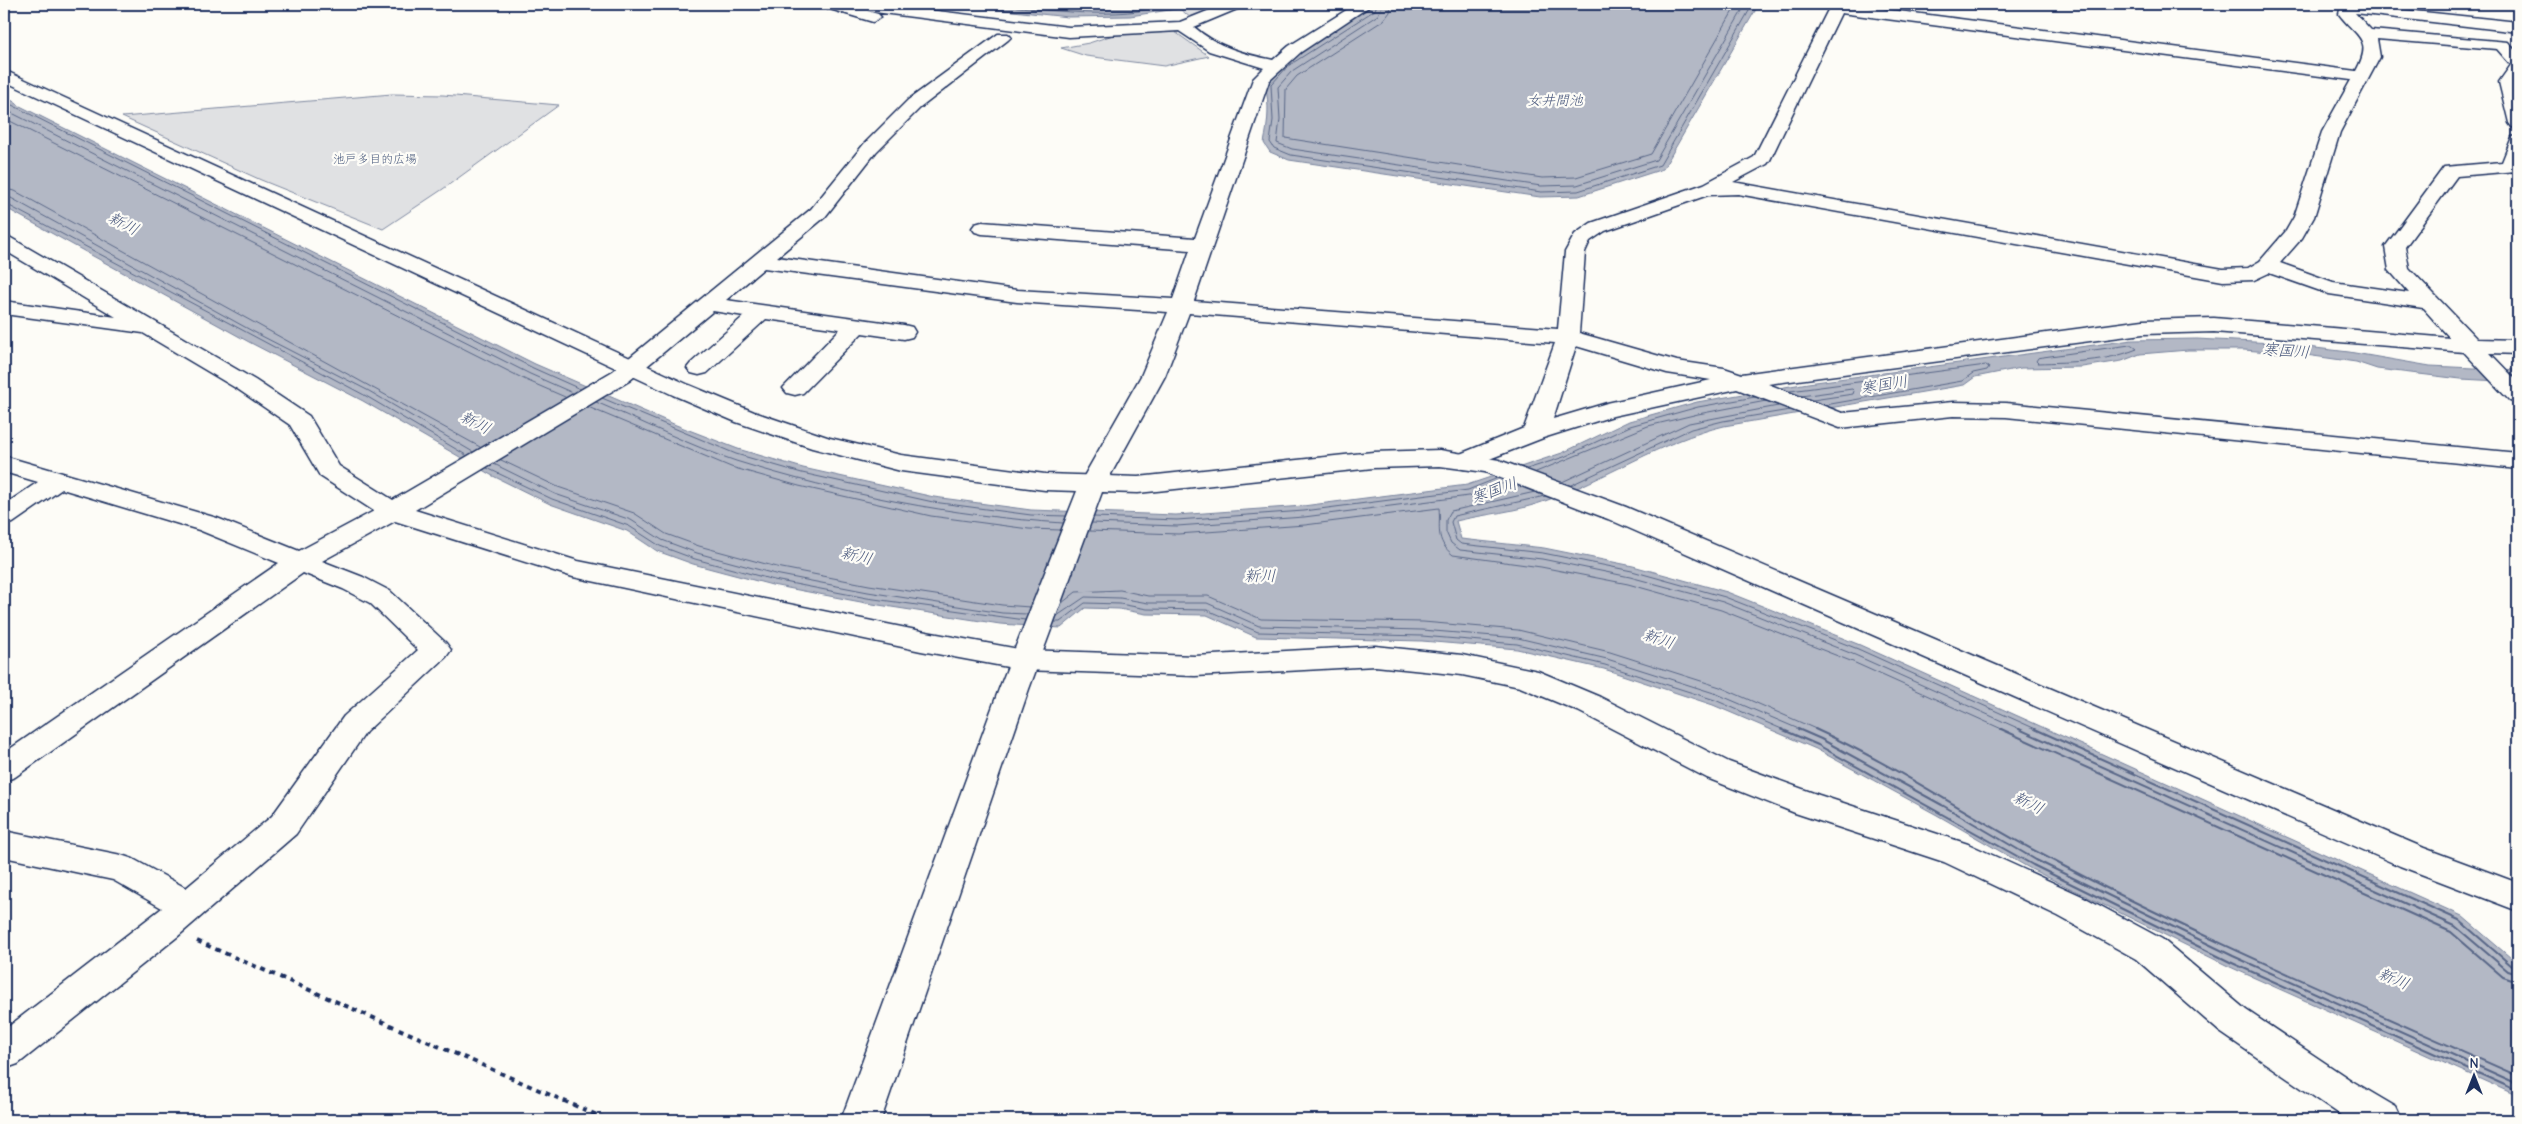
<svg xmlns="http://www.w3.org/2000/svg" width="2522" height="1124" font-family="'Comic Neue','Klee One',sans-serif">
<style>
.green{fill:#e0e1e3;stroke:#7e88a0}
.water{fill:#b3b8c5;stroke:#76819c}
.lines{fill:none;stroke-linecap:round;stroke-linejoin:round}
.shore-far1{stroke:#586687;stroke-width:1}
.shore{stroke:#586687;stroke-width:2}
.minor-casing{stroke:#1b2f5e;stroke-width:3}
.tertiary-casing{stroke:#1b2f5e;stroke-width:3}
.path{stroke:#1b2f5e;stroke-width:4;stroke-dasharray:5 5;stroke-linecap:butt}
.minor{fill:#fdfcf7;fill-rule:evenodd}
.tertiary{fill:#fdfcf7;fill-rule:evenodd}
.labels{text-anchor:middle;stroke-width:4.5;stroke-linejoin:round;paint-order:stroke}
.far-park-label{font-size:12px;fill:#4c5c7f;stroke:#fdfcf7}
.far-water-label{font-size:14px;font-style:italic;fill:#49587d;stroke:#fdfcf7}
.water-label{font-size:16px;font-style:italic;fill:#49587d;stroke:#fdfcf7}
</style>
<rect width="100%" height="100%" fill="#fdfcf7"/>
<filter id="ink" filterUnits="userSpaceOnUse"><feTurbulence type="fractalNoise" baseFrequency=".02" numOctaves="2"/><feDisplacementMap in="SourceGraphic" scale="10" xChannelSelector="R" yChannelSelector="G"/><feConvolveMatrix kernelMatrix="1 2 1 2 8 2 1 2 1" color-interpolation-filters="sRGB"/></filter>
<g filter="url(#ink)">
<!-- green -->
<g class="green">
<path d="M1186,4H1203L1223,9L1192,19L1179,8Z"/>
<path d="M1166,30L1175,32L1209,56L1164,66L1086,56L1061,48L1089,43L1119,33Z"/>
<path d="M392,94L443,95L559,105L443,189L383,229L261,180L122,117Z"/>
</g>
<!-- water -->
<g class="water">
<path d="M948,4H1173L1170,6L1176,9L1130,16L1068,17Z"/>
<path d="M1375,4H1759L1663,169L1579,196L1540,197L1289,160L1270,152L1264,143C1268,123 1270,105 1265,85L1284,62Z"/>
<path d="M4,95L20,106L535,364L676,425L738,449L803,468L934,497L1031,510L1176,515L1303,506L1467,485L1562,453L1629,421L1697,402L1808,383L2132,340L2197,339L2273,343L2349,352L2430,366L2518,370V382L2461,379L2377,369L2356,362L2306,355L2244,350H2188L2140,354L2122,361L2082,367L2021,368L1975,377L1964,385L1724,426C1661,441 1606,479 1545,501C1516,512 1485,514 1456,521L1461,539L1544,548L1633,566L1727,592L1860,645L2462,916L2518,964V1096L2228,966L2031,869L1937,815L1816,749L1713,705L1604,669L1517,649L1422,641L1256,637L1207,615L1146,614L1119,609L1085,608L1061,628L1000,624L866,603L772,585L693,564L657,551L627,531L550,504L491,475L363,401L249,342L4,207Z"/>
</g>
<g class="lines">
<!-- shore-far1 -->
<g class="shore-far1">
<path d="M994,4C1041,9 1122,22 1166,4"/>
<path d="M1052,4L1068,6L1137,4"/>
<path d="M1377,4L1375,10L1288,66L1271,85L1273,120L1270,142L1274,148L1291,155L1541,192L1578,191L1660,165L1753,4"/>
<path d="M1383,4L1378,15L1292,71L1278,87L1280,119L1277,143L1292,149L1541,186L1577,185L1656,160L1746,4"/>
<path d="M1391,4L1390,12L1384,20L1297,76L1286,89L1285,138L1542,178L1576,177L1651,154L1737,4"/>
<path d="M4,101L533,368L580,389"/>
<path d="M4,109L530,374L573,393"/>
<path d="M4,118L526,380L565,397"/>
<path d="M4,189L15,191L480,447"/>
<path d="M4,197L11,198L254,332L369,391L473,452"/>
<path d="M4,203L366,396L466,455"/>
<path d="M2132,345L2137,349C2105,362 2072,362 2038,363L2036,361L2038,358Z"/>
<path d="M1790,391L1986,365L1989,367L1987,370L1973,373L1962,381L1825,405"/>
<path d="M1801,396L1852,389L1854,391L1853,394L1813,400"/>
<path d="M602,398L736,454L802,473L933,502L1031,515L1066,516"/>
<path d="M596,402C641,421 691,446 736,461C842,494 952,516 1063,523"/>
<path d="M588,407L731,467L799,486L931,516L1029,529L1060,530"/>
<path d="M501,460L558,487L634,513L666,534L699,546L777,567L869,585L1002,605L1030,607"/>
<path d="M494,464L555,494L631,520L662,540L697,553L775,574L868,592L1002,613L1027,614"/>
<path d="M487,468L552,499L629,526L660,546L695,559L774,580L867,598L1025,620"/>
<path d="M1527,469L1564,457L1630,426L1698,407L1755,397"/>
<path d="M1536,472L1648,426L1698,414L1766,401"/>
<path d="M1562,482L1689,423L1778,406"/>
<path d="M1571,485L1691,429L1723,421L1790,410"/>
<path d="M1535,492L1451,511L1446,520V532L1451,543L1460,550L1542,559L1630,577L1723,602L1855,655L2022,730"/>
<path d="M1545,496L1454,516L1451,522L1456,540L1461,544L1543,553L1632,571L1725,597L1858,649L2038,730"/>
<path d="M1094,517L1177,520L1304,511L1468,490L1498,478"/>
<path d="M1092,523L1177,526L1304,517L1469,496L1507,482"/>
<path d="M1089,531L1178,534L1305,525L1439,508C1441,527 1434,540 1453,555L1541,567L1628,584L1721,610L1853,662L2004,730"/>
<path d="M1062,603L1076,592L1120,590L1148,596H1208L1261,619L1423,622L1518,630L1610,652L1720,687L1818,730"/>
<path d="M1057,616L1085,597L1120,598L1148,603H1207L1259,626L1422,630L1518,638L1607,659L1717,694L1801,730"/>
<path d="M1055,622H1060L1085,603L1120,604L1147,609L1207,610L1258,632L1422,636L1517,644L1605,665L1715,700L1784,730"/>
</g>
<!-- shore -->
<g class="shore">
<path d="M1781,729L1818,745L2033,865L2230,962L2518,1091"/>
<path d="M1798,729L1821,739L1942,805L2036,860L2233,956L2518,1084"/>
<path d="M1815,729C1893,764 1964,813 2039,853C2194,936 2357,1004 2518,1076"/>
<path d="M2001,729L2451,932L2503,977L2518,982"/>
<path d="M2019,729L2455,926L2508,971L2518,974"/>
<path d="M2035,729L2459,920L2512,966L2518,968"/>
</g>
<defs>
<path id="minor" d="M821,4H879L1069,27L1180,22L1225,4H1244L1242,7L1194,27C1217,47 1244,54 1273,60L1289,46L1356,4H1373L1301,52L1269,81L1194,301L1558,329L1565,252L1575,234L1591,223L1704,184L1754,157L1831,4H1845L2356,71C2374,38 2356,37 2339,14L2341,5L2348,4L2518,22V32L2355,13L2371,30L2508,42L2518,54V78L2515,82L2518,93V128L2512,127L2509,123L2499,82L2511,65L2497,49L2377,39L2380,57L2340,132L2314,217L2302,238L2280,263L2333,282L2409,293L2389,270L2385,247L2444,167L2502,162L2512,137L2518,136V167L2516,171L2457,176L2405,247L2409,268L2477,339L2518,340V354L2490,353L2518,382V403L2510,401L2464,352L2214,332L2143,334L1768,384L1842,413L1953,402L2006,403L2518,453V469L2006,417L1953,416L1840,428L1737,389L1613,416L1543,438L1464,469L1455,466L1451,461L1455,456L1524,428L1555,343L1189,313L1165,376L1105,485L1101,490L1092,493L1083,490L1079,485L1141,376L1168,312L1017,302L764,268L726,300L904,325L912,327L915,332L912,337L904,339L862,333L803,393L795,395L787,393L783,388L840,329L766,319L707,373L699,375L691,373L687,368L691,363L744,316L713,311L629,381L415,510L578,561L921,631L1024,650L1195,656L1375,646L1462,655L1538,671L1600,697L1729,762L1819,795L1968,844L2082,896L2162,939L2246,1010L2352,1081L2396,1107L2402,1120H2348L2220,1032L2136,959L2058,916L1944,862L1795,813L1707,778L1578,711L1520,687L1462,675L1375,666L1195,676L1024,670L921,651L573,577L395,521L322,561L363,577L390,591L446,643L451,650L446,657L366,732L296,834L177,937L18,1064L4,1069V1030L162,908L113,880L4,857V831L121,855L133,859L186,888L272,816L344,716L418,650L370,603L343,589L303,573L15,777L4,781V753L279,563L199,530L62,489L13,523L4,525V505L38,482L4,472V456L217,518L299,551L374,511L320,476L290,425L239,390L143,333L4,314V301L116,317L4,250V236L11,238L255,380L309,416L339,466L393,500L613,371L811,209L864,144L908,100L998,34H1008L1011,37L1008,40L920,108L876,152L825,217L777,257L1017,290L1173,299L1190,250L982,234L975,232L972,228L975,224L982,222L1195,238L1253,79L1264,68L1209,51L1179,31L1069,37L867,11L878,14L881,17L873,22L823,7ZM1841,13L2351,80L2322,132L2294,217L2286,231L2260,261L2248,268L2223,269L1733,182L1767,164L1770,160ZM1738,194L2223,281L2254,280L2269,273L2329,294L2423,308L2450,338L2214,318L2143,320L1742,374L1724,368L1677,361L1579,333L1585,252L1590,241L1605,231L1708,195ZM1576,346L1667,373L1711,380L1607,403L1553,419Z"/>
<path id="tertiary" d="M4,70L689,385L754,412L830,438L901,455L1045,474L1138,477L1373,452L1440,450L1499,460L1626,507L2424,848L2518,883V911L2400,866L1608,519L1485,472L1440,466L1373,468L1138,493L1102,492L1029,689L881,1120H841L999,689L1077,491L1045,490L901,471L812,448L736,422L673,395L4,81Z"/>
</defs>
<!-- minor casing -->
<use href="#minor" class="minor-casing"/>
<!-- tertiary casing -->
<use href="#tertiary" class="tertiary-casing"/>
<!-- path -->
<path class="path" d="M197,941L608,1120"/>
<!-- minor -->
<use href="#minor" class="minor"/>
<!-- tertiary -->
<use href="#tertiary" class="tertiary"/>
</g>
</g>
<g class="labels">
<!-- far-park labels -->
<g class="far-park-label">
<text x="375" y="163">池戸多目的広場</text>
</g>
<!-- far-water labels -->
<g class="far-water-label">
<text x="1555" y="105">女井間池</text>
</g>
<!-- water labels -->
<g class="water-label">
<text transform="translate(124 223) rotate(27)" y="6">新川</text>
<text transform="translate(2286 350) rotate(4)" y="6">寒国川</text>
<text transform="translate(1884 384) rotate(-9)" y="6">寒国川</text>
<text transform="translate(476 422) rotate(27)" y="6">新川</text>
<text transform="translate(1494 490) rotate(-20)" y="6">寒国川</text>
<text transform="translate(857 555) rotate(14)" y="6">新川</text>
<text x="1260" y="581">新川</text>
<text transform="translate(1659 638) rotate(18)" y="6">新川</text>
<text transform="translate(2029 802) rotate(26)" y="6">新川</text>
<text transform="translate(2394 978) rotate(23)" y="6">新川</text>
</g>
</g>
<!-- margin -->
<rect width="2522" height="1124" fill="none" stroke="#fdfcf7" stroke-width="20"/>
<rect x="10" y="10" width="2502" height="1104" fill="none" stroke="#1b2f5e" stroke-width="2" filter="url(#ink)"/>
<!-- north arrow -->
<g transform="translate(2474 1076)" stroke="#fdfcf7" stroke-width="4" paint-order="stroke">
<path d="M0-4L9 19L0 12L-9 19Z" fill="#1b2f5e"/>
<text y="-8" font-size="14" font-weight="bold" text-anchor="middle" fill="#1b2f5e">N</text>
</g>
</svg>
